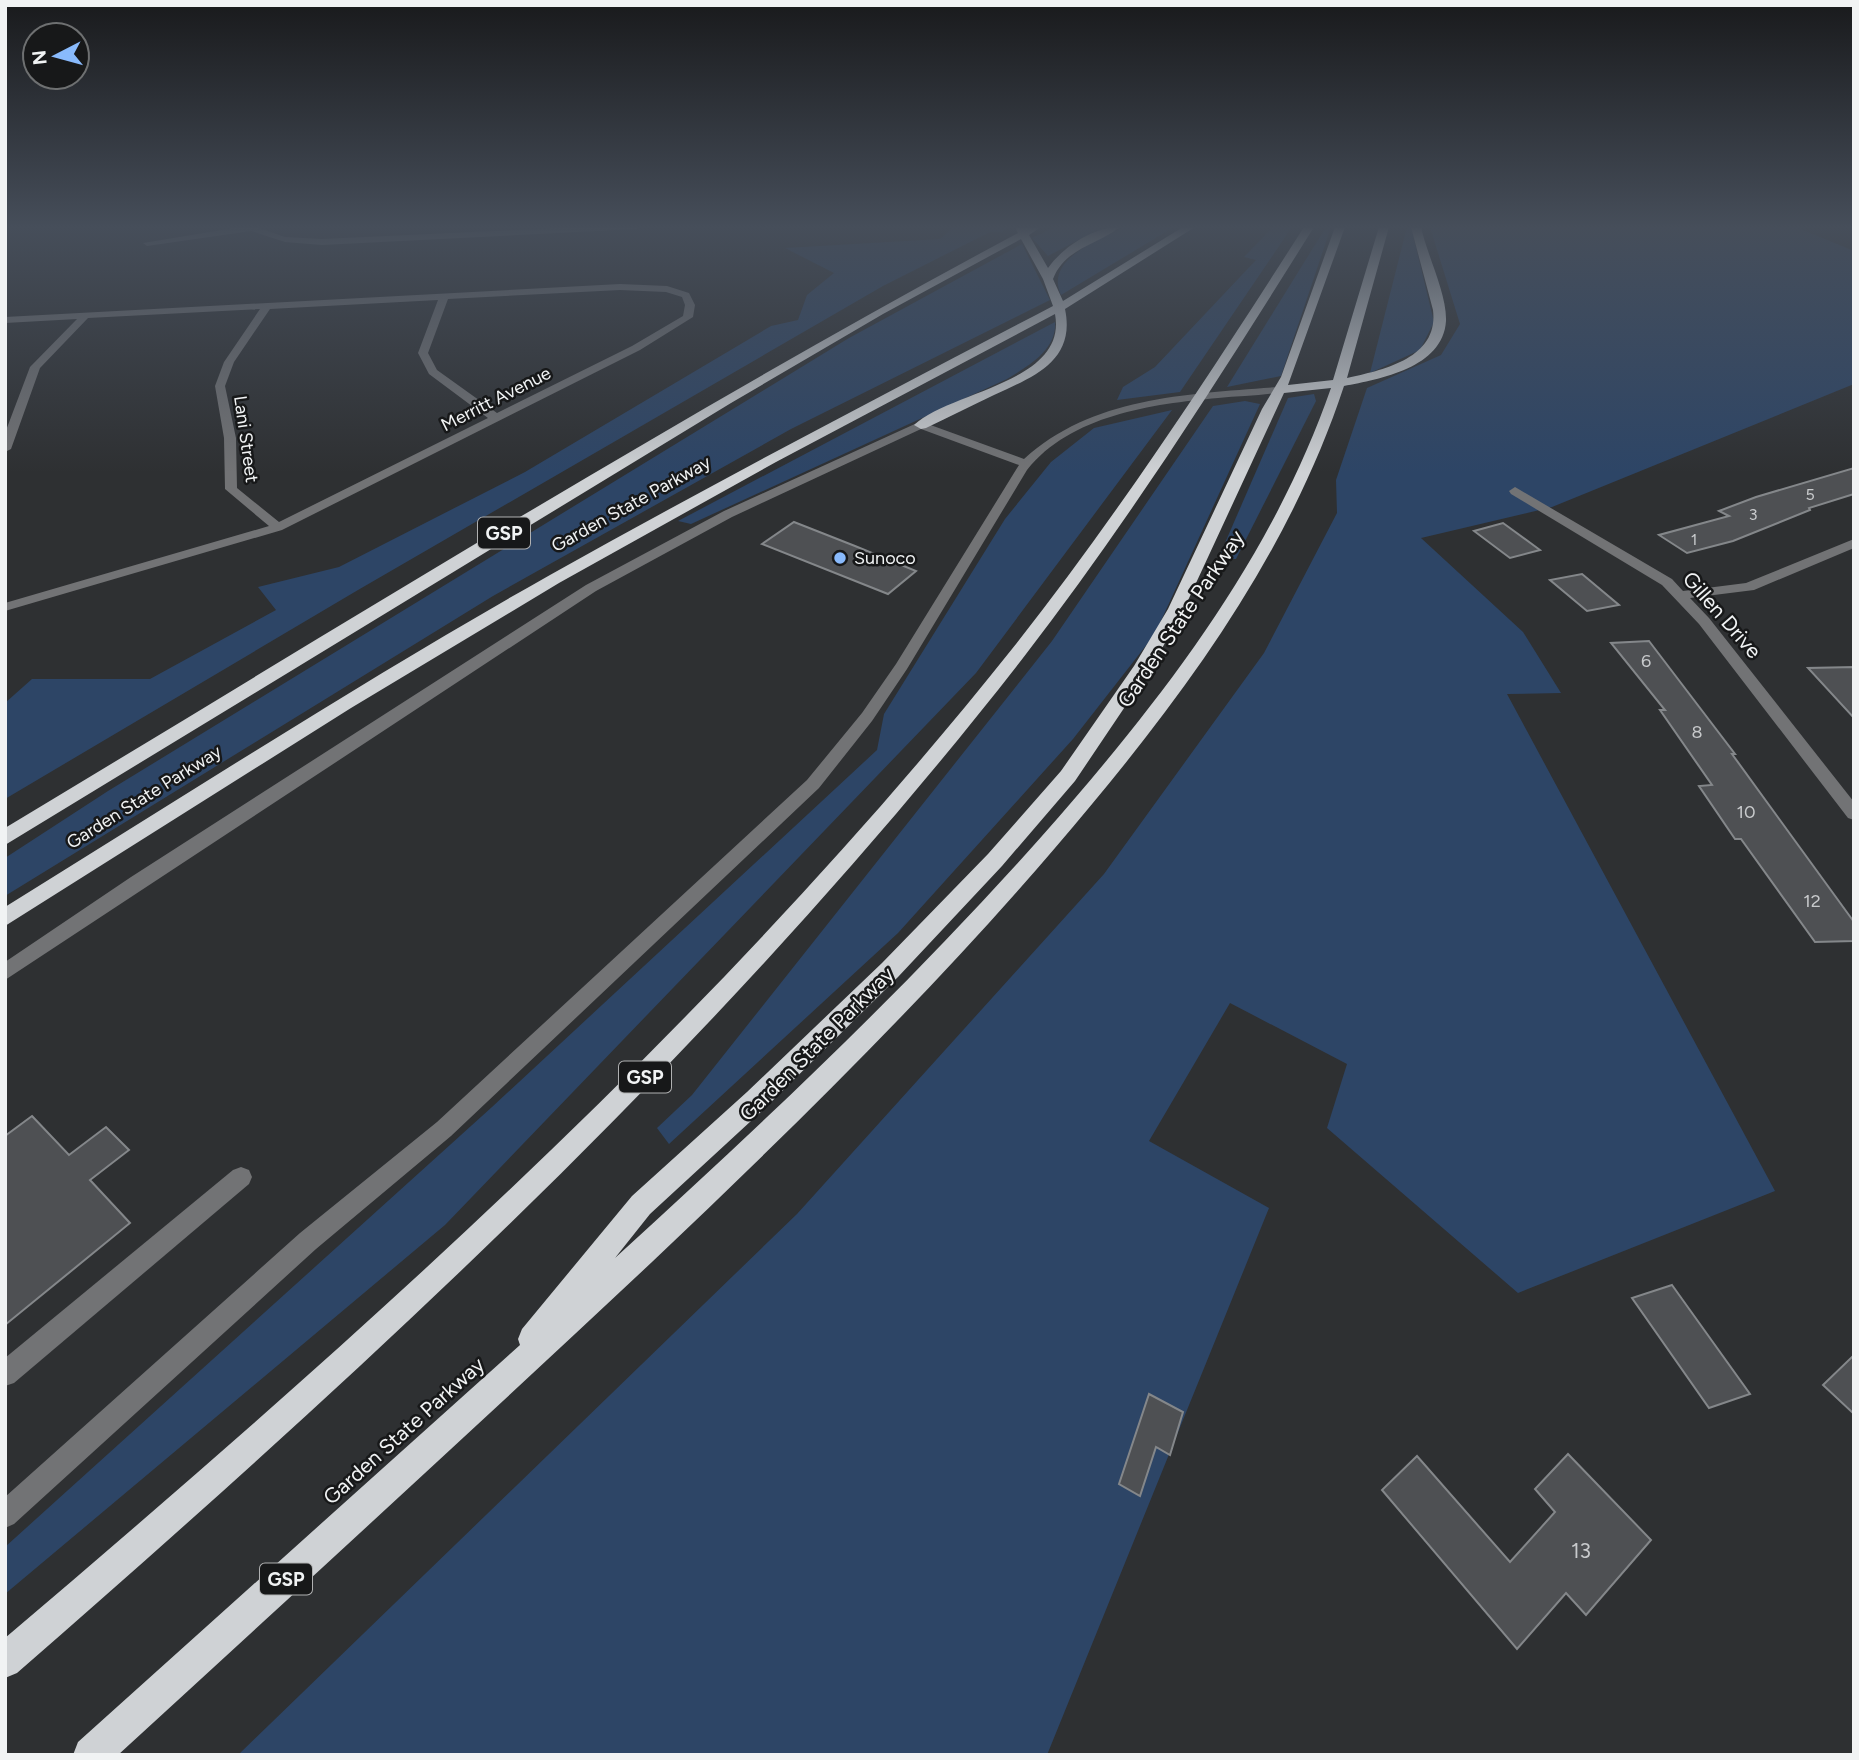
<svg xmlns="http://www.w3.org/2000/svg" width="1859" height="1760" font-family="Figtree,sans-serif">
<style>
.green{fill:#2d4566}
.building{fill:#4e5053;stroke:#84878a;stroke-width:2}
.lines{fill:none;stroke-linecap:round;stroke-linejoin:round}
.minor{fill:#727375;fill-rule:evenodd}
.motorway{fill:#cfd2d5;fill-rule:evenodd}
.poi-dot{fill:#89bafc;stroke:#171819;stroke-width:2.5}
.labels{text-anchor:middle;stroke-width:5;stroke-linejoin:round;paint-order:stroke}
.far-number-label{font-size:16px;fill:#c8cacc}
.far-street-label{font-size:18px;fill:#f1f3f4;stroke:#171819}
.far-poi-label{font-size:18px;fill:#f1f3f4;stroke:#171819;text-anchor:start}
.number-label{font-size:18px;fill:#c8cacc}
.shield{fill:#171819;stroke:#b0b1b2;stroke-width:2}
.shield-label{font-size:19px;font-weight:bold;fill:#f1f3f4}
.street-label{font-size:21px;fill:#f1f3f4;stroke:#171819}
.near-number-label{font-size:21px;fill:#c8cacc}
</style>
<rect width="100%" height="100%" fill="#2e3032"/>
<!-- green -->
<g class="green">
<path d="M954,227H1010L1001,232H990L883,286L358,590L5,799V703L32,679H150L276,610L258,587L339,567L525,472L771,326L798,320L807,295L834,273L785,248L940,239Z"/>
<path d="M1055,227H1103L1048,256L1032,238Z"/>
<path d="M1124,227H1174L1061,295C1044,259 1099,240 1124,227Z"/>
<path d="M1273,227H1292L1180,392L1117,400L1123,387L1155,367L1256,260L1244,257Z"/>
<path d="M1326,227H1331L1281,376L1227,387Z"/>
<path d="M1407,227H1411L1434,322L1420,350L1370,373Z"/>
<path d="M1430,227H1796L1854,251V384L1552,507L1421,538L1523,632L1561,693L1507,694L1775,1191L1518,1293L1327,1128L1347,1064L1230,1003L1149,1141L1269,1208L1047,1755H238L797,1214L1104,874L1264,653L1337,513L1336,480L1367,388L1441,355L1460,324Z"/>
<path d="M1022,244L1050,300L791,429L493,596L5,896V858L108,791L849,338Z"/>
<path d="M1055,322C1057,350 1028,366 1007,379L691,524L678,521Z"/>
<path d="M1314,394L1316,401L1236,559H1218L1288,398Z"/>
<path d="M1245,401L1260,404L1155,634L1073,739L898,933L669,1144L657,1128L692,1095L1052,641L1213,406Z"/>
<path d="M1172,410L976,673L445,1225L5,1594V1547L492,1107L877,750L884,714L1005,519L1051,462L1094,428Z"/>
</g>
<!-- building -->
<g class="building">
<path d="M1854,468V494L1809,508L1810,510L1733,541L1687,553L1659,535L1729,516L1719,511L1756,497Z"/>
<path d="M794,522L855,546L916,571L888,594L762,544Z"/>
<path d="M1503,523L1540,550L1510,558L1474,531Z"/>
<path d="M1582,574L1619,605L1587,611L1550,580Z"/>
<path d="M1649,641L1735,754H1732L1854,922V941L1815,942L1741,839H1735L1699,786L1712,785L1660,710H1665L1611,643Z"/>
<path d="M1854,667V718L1808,668Z"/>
<path d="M32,1116L69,1155L106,1127L129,1150L90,1180L130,1223L5,1325V1136Z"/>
<path d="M1672,1285L1750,1394L1709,1408L1632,1298Z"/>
<path d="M1854,1355V1414L1823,1385Z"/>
<path d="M1149,1394L1183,1412L1170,1455L1156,1447L1140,1496L1119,1484Z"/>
<path d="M1568,1454L1651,1540L1586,1615L1566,1593L1517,1649L1382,1490L1417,1456L1510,1562L1555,1512L1535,1489Z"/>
</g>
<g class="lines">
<!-- minor -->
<g class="minor">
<path d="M240,227H256L285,237L322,239L583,227H640L636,229L322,245L285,242L251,231L147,246L143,243Z"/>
<path d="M620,284L667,286L689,293L695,305L693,317L640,350L282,530L5,611V603L269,526L225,489L224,438L215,386L224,362L260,309L88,318L40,368L11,449L5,452V433L30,367L77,319L5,323V317ZM620,290L666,292L682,297L685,305L683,316L632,346L497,413L437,370L428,353L448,299ZM438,300L418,353L429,374L488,418L279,522L237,488L236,438L225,386L234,362L270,309Z"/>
<path d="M1278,387L1282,388V392C1261,396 1239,396 1218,398C1152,404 1071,415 1027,470L907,669L872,721L819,788L451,1136L316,1249L14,1524L5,1528V1497L300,1233L437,1122L807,780L862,713L896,664L1019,465L921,429L732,517L596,591L5,980V962L131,877L586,585L724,511L917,423H925L1024,459C1093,396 1190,394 1278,387Z"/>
<path d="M1515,487L1672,579L1683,591L1746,583L1854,539V548L1754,590L1690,598L1709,618L1854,802V820L1848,818L1699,624L1662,585L1511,494L1509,491Z"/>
<path d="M241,1167L249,1170L252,1177L249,1184L14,1383L5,1386V1358L233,1170Z"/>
</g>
<!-- motorway -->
<g class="motorway">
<path d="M1015,227H1041L1029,235L1048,268C1063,247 1093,227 1120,227C1097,245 1065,248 1053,279L1063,301L1183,227H1195L1065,309C1076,361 1033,377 994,395C971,406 949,417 926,428L921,429L914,425C950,391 1068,383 1055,314L776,462L559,583L351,708L5,926V907C186,795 365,679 550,575C716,482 884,394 1053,306L1043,279L1021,239L883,314L731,403L5,845V828C341,626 673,418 1018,233Z"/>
<path d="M1304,227H1314C1222,374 1129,521 1023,658C729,1036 377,1359 17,1673L5,1678V1638C364,1333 718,1018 1012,649C1118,515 1212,371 1304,227Z"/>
<path d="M1335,227H1345L1288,385L1333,380L1379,227H1389L1347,378C1384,370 1439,358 1433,310L1411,227H1421C1427,255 1447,294 1446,321C1443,368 1380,379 1344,386C1286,562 1174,709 1055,848C929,995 792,1129 652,1262C475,1428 297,1591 118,1755H73L78,1742L520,1345L518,1339L522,1329L632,1196L747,1092L882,963L988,854L1061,771L1134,666L1168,609L1262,409L1281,377ZM1331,388C1271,560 1161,701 1042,836C909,986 763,1123 615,1258L650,1214L765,1108L898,977L1002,866L1075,781L1151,668L1184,609L1284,393Z"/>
</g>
</g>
<!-- sky -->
<linearGradient id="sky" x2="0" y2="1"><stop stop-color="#191a1c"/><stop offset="0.48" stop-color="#464e5a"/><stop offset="1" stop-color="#464e5a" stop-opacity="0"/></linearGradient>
<rect width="1859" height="473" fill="url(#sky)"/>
<!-- markers -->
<circle class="poi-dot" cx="840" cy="558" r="7"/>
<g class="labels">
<!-- far-number labels -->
<g class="far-number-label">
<text x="1810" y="500">5</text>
<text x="1753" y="520">3</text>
<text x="1694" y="545">1</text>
</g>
<!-- far-street labels -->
<g class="far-street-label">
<text transform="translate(496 399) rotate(-27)" y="6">Merritt Avenue</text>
<text transform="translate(246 439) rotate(82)" y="6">Lani Street</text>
<text transform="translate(631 504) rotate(-29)" y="6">Garden State Parkway</text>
<text transform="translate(144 797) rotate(-32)" y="6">Garden State Parkway</text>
</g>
<!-- far-poi labels -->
<g class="far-poi-label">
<text x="854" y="564">Sunoco</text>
</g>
<!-- number labels -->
<g class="number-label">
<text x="1646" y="667">6</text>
<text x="1697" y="738">8</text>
<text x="1746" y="818">10</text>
<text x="1812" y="907">12</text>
</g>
<!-- shield labels -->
<g class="shield">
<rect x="478" y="517.5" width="52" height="31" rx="5"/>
<rect x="619" y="1061.5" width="52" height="31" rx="5"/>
<rect x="260" y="1563.5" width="52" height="31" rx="5"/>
</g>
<g class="shield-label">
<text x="504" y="540">GSP</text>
<text x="645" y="1084">GSP</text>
<text x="286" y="1586">GSP</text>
</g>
<!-- street labels -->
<g class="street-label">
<text transform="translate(1722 615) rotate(49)" y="7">Gillen Drive</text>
<text transform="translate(1181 619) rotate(-56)" y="7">Garden State Parkway</text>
<text transform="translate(817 1044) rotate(-45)" y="7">Garden State Parkway</text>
<text transform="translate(404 1431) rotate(-42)" y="7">Garden State Parkway</text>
</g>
<!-- near-number labels -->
<g class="near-number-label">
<text x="1581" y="1558">13</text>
</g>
</g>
<!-- border -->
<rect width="1859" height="1760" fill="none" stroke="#f1f3f4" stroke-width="14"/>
<!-- north arrow -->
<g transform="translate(56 56) rotate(264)"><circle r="33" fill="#171819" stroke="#6e7071" stroke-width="2"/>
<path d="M0-5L12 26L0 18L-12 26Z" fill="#89bafc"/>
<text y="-10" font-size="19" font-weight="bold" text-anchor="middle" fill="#f1f3f4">N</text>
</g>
</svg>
